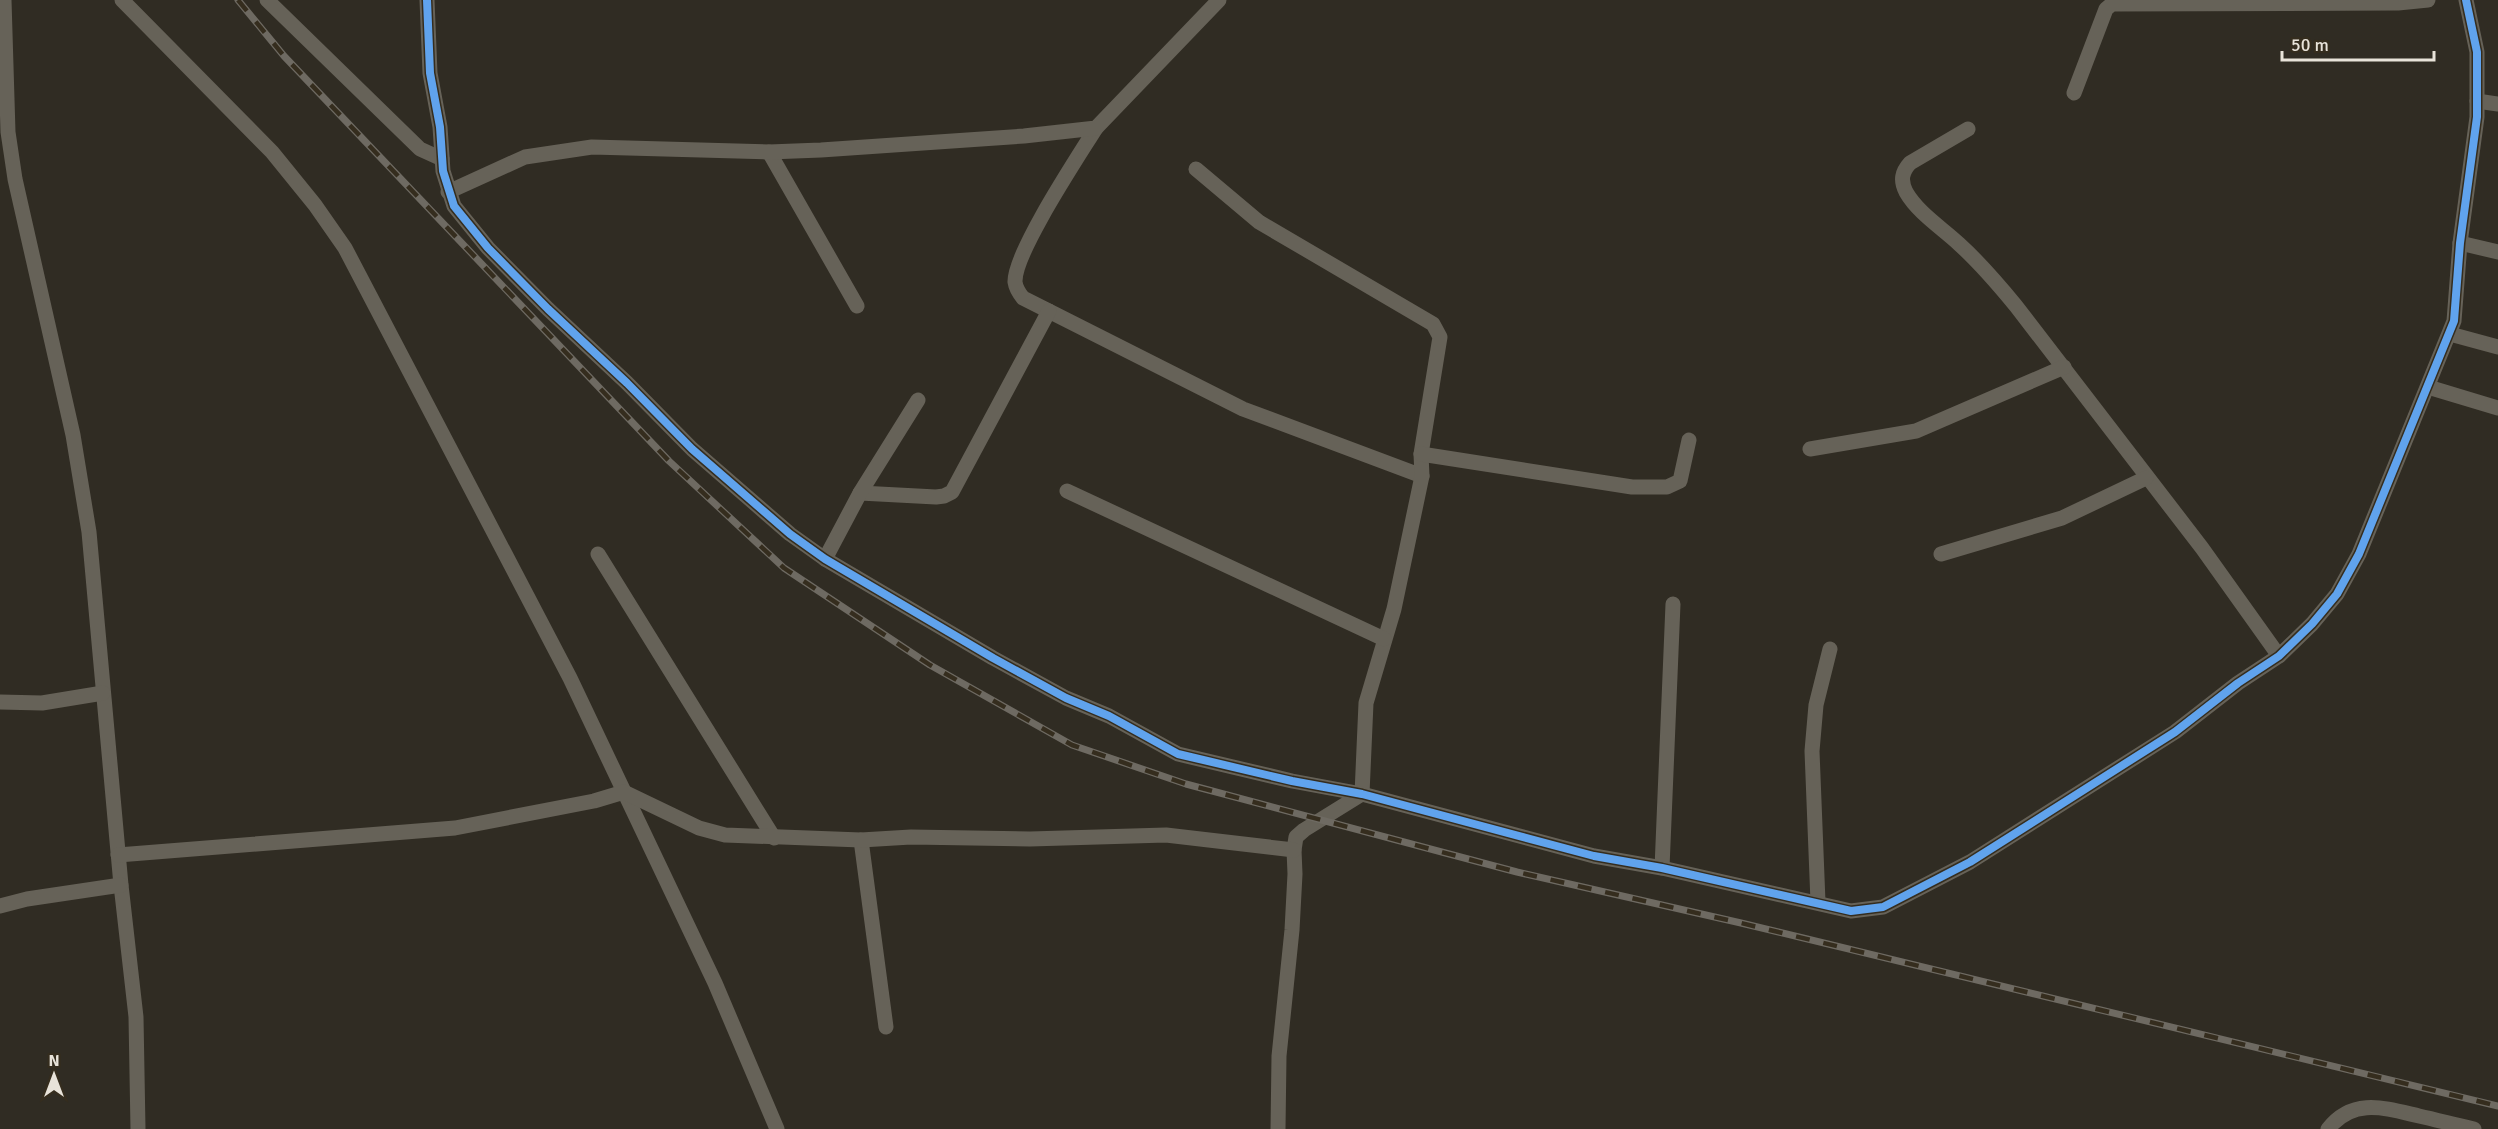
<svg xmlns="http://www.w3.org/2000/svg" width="2498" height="1129" font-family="Signika,sans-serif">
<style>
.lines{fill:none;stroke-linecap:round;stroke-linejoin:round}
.minor{stroke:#666258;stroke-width:15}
.rail-casing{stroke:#6e6a62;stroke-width:7}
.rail{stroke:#352d1e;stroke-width:4.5;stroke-dasharray:14;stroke-linecap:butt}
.cycleway-casing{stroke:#352d1e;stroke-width:11}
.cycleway{stroke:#60a3ed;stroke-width:8}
</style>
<rect width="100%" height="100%" fill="#302c23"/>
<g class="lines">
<!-- minor -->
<g class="minor">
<path d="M4,0L8,132L15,179L73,435L89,532L121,885L136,1017L138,1129"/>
<path d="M122,0L272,152L315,205L345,248L570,678L715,983L777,1129"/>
<path d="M267,0L420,149L442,159"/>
<path d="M427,0L430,73L440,127L443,171L454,206L488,248L548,309L627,383L692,449L790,534L825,559L993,658L1066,698L1109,716L1178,754L1292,781L1362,794L1594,856L1662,868L1851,911L1883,907L1970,862L2175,732L2238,683L2279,656L2312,624L2337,594L2359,554L2454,321L2460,243L2477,117V52L2466,0"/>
<path d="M2074,93L2106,9L2112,4L2398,3L2428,0"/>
<path d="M2477,101L2498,104"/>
<path d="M1096,128C1078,157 1014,253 1015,282C1016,289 1019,293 1023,298L1243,409L1422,476"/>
<path d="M1968,129L1910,163C1902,172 1900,180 1906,192C1918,213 1942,228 1959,244C1980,263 1998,284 2016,306L2202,548L2279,656"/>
<path d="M769,152L857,306"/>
<path d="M1196,169L1259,222L1433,324L1440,337L1421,454L1422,476L1394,609L1366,703L1362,794L1304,830L1296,837L1294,850L1295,874L1292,930L1279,1056L1278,1129"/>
<path d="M448,192L525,157L592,147L769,152L821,150L1024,136L1096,128L1219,0"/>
<path d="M2460,243L2498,252"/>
<path d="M2450,334L2498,347"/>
<path d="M2428,387L2498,408"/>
<path d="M1810,449L1916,431L2064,367"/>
<path d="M1421,454L1632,487H1667L1680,481L1689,440"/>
<path d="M1067,491L1384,639"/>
<path d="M860,493L936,497L944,496L952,492L1049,311"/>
<path d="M598,554L774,838"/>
<path d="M1941,554L2062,518L2146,478"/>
<path d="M825,559L860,493L918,400"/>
<path d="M0,702L42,703L103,693"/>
<path d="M861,840L886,1027"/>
<path d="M118,855L455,828L594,801L624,792L699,828L725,835L861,840L911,837L1030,839L1166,835L1294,850"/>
<path d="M1662,868L1673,604"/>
<path d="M1818,902L1812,751L1816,705L1830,649"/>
<path d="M0,906L27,899L121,885"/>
<path d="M2328,1129C2353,1097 2385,1108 2419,1116C2437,1120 2456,1125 2474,1129"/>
</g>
<defs>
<path id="rail" d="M238,0L284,56L669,461L784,568L930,665L1072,745L1186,784L1517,872L1741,923L2498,1106"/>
</defs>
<!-- rail casing -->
<use href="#rail" class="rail-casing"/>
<!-- rail -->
<use href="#rail" class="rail"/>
<defs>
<path id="cycleway" d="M427,0L430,73L440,127L443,171L454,206L488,248L548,309L627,383L692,449L790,534L825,559L993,658L1066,698L1109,716L1178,754L1292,781L1362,794L1594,856L1662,868L1851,911L1883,907L1970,862L2175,732L2238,683L2279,656L2312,624L2337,594L2359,554L2454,321L2460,243L2477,117V52L2466,0"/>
</defs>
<!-- cycleway casing -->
<use href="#cycleway" class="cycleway-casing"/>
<!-- cycleway -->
<use href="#cycleway" class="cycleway"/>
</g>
<!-- north arrow -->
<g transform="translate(54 1075)" stroke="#352d1e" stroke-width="4.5" paint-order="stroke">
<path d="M0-4.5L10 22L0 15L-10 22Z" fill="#e8e3d9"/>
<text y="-9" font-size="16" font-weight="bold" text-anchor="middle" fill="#e8e3d9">N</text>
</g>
<!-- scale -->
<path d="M2282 51v9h152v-9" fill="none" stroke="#e8e3d9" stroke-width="3"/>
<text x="2291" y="51" font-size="18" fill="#e8e3d9" stroke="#352d1e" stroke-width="4.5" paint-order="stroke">50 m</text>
</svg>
